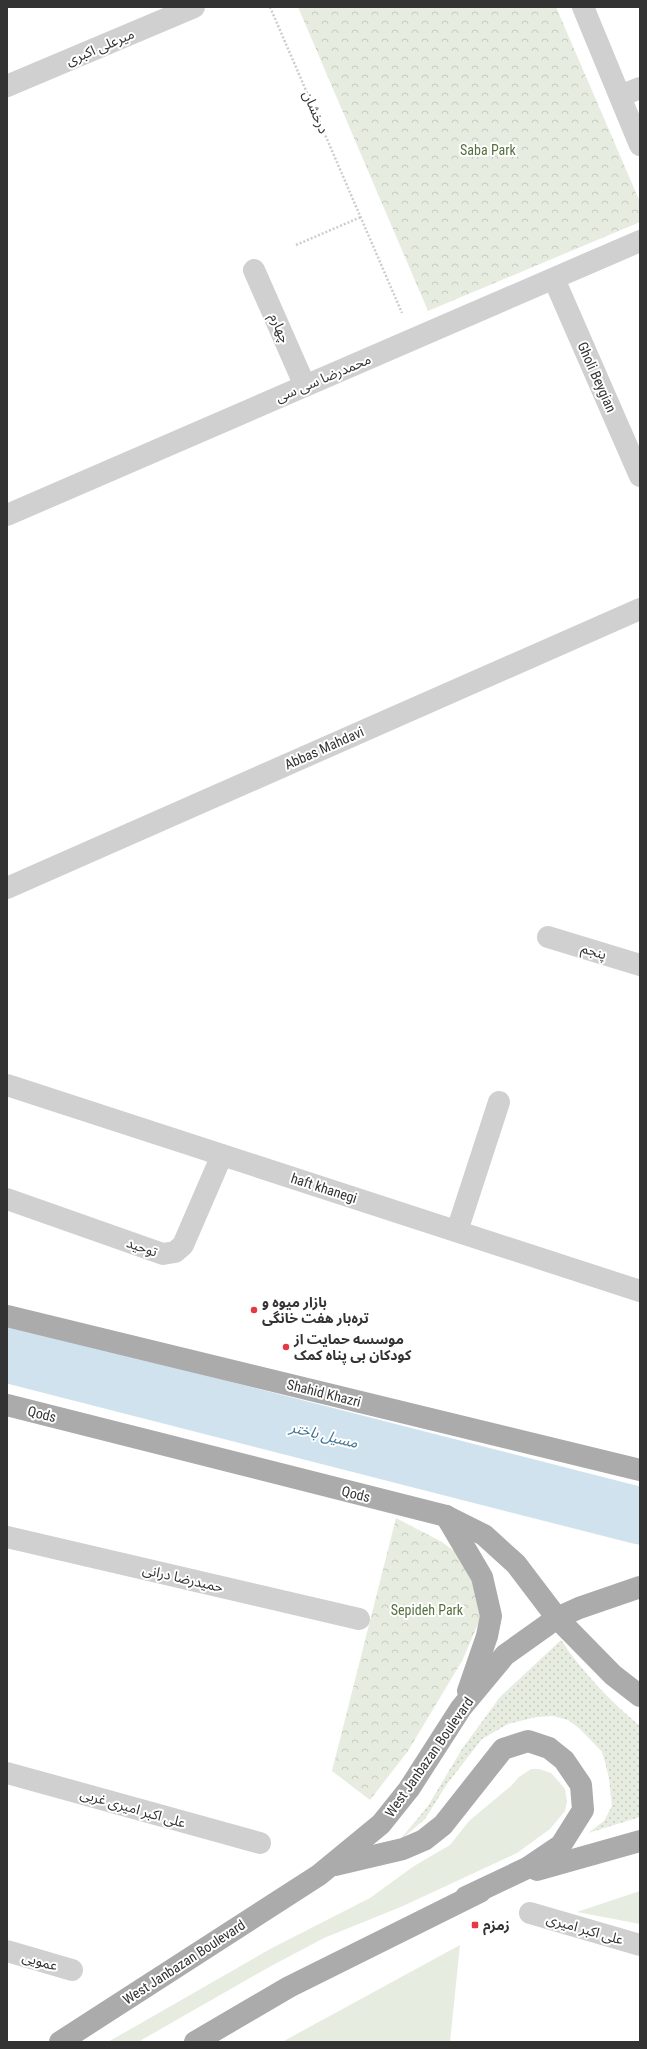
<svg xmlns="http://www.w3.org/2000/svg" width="647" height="2049" font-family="'Roboto Condensed','Noto Sans Arabic',sans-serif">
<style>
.grass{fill:#e6ecdf}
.park{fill:url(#park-crowns)}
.garden{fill:url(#garden-dots)}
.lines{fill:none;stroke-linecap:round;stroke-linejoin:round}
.river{stroke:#cfe2ee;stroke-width:57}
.path{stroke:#cdcdcd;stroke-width:2.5;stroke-dasharray:2 2;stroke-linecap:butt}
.street{stroke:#d0d0d0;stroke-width:22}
.primary{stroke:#ababab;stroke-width:22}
.poi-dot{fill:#e63946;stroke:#fff;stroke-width:1.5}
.labels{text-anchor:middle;stroke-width:4;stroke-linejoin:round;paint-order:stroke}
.street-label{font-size:14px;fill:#333;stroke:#fff}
.park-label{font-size:14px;fill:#56703f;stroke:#fff}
.poi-label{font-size:14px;font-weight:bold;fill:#333;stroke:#fff;text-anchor:start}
.water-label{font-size:15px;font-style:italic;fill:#3f7597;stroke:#fff}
</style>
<defs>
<pattern id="park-crowns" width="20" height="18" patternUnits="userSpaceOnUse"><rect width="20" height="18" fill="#e6ecdf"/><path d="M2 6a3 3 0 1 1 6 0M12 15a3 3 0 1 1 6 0" fill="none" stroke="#c6cbc0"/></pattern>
<pattern id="garden-dots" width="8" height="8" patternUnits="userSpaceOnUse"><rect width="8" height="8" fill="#e6ecdf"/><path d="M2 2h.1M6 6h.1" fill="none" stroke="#c6cbc0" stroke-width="1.8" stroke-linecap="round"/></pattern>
</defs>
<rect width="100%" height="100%" fill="#fff"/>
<!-- grass -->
<g class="grass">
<path d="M531,1769H539L551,1773L560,1783L565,1789L567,1801L565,1811L550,1829L517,1853L403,1906L324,1938L271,1966L138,2042H108L272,1948L370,1898L414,1866L450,1845L469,1821L511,1786L519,1777Z"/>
<path d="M640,1891V1924L577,1912Z"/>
<path d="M460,1945L450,2042H282Z"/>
</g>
<!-- park -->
<g class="park">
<path d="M298,7H556L640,202V222L428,311Z"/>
<path d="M396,1518L442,1542L457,1553L470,1570L481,1617L462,1661L408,1751L370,1800L332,1771Z"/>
</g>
<!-- garden -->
<path class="garden" d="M561,1640C583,1673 610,1701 640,1726V1817L588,1833L604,1821L612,1806L609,1778L605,1762L602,1752L580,1729L568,1720L553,1716L536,1717L508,1724L482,1739L447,1784L425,1819L398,1842L428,1806L462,1749L500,1697Z"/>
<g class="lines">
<!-- river -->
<path class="river" d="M7,1354L640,1516"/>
<!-- path -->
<g class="path">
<path d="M270,7L402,313"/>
<path d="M296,245L361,217"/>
</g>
<!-- street -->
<g class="street">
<path d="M583,7L640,145"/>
<path d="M7,86L194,7"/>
<path d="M620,96L640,88"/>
<path d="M254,270L305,386"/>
<path d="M554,279L640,476"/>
<path d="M7,515L640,241"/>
<path d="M7,888L640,609"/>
<path d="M548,937L640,965"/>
<path d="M7,1085L640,1291"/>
<path d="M7,1199L163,1254L175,1252L183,1245L222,1155"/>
<path d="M457,1231L499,1102"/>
<path d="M7,1537L359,1619"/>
<path d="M7,1773L260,1843"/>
<path d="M530,1913L640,1945"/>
<path d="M7,1951L72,1970"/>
</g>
<!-- primary -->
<g class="primary">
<path d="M7,1316L640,1470"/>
<path d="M7,1405L446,1516L484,1535L516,1564L557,1618L613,1675L640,1696"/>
<path d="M446,1516L482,1577L491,1616L487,1636L468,1691"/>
<path d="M335,1865L403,1849L424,1840L443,1825L503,1749L528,1741L549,1748L564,1760L581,1785L583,1810L561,1845L527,1868L466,1897"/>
<path d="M537,1870L640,1841"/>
<path d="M60,2042L319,1875L381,1824L409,1789L461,1708L505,1655L557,1618L579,1608L640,1587"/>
<path d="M195,2042L289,1987L480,1892"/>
</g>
</g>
<!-- markers -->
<g class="poi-dot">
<circle cx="254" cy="1310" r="4"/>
<circle cx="286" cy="1347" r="4"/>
<rect x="471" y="1921" width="8" height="8" rx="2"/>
</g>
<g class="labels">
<!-- street labels -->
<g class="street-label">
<text transform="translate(100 47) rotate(-23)" y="5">میرعلی اکبری</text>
<text transform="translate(316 112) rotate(67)" y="5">درخشان</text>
<text transform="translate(280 328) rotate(66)" y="5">چهارم</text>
<text transform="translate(597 377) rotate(66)" y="5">Gholi Beygian</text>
<text transform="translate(323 378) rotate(-23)" y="5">محمدرضا سی سی</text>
<text transform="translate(324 748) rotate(-24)" y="5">Abbas Mahdavi</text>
<text transform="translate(594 951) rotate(17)" y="5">پنجم</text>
<text transform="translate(324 1188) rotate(18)" y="5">haft khanegi</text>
<text transform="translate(142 1247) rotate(19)" y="5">توحید</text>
<text transform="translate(324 1393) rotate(14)" y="5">Shahid Khazri</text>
<text transform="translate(42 1414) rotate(14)" y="5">Qods</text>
<text transform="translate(356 1494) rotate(14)" y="5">Qods</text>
<text transform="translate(183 1578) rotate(13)" y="5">حمیدرضا درانی</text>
<text transform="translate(429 1757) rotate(-55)" y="5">West Janbazan Boulevard</text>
<text transform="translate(133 1808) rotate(16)" y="5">علی اکبر امیری غربی</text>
<text transform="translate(585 1929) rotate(16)" y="5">علی اکبر امیری</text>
<text transform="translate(40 1961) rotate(16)" y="5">عمویی</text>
<text transform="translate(184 1962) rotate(-33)" y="5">West Janbazan Boulevard</text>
</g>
<!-- park labels -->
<g class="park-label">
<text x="488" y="155">Saba Park</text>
<text x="427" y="1615">Sepideh Park</text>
</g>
<!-- poi labels -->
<g class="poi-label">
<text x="262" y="1307">بازار میوه و<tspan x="262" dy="16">تره‌بار هفت خانگی</tspan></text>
<text x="294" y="1344">موسسه حمایت از<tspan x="294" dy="16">کودکان بی پناه کمک</tspan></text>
<text x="483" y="1930">زمزم</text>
</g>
<!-- water labels -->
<g class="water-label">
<text transform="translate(324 1435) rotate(14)" y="5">مسیل باختر</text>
</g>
</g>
<!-- border -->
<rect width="647" height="2049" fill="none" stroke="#333333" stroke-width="16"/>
</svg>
